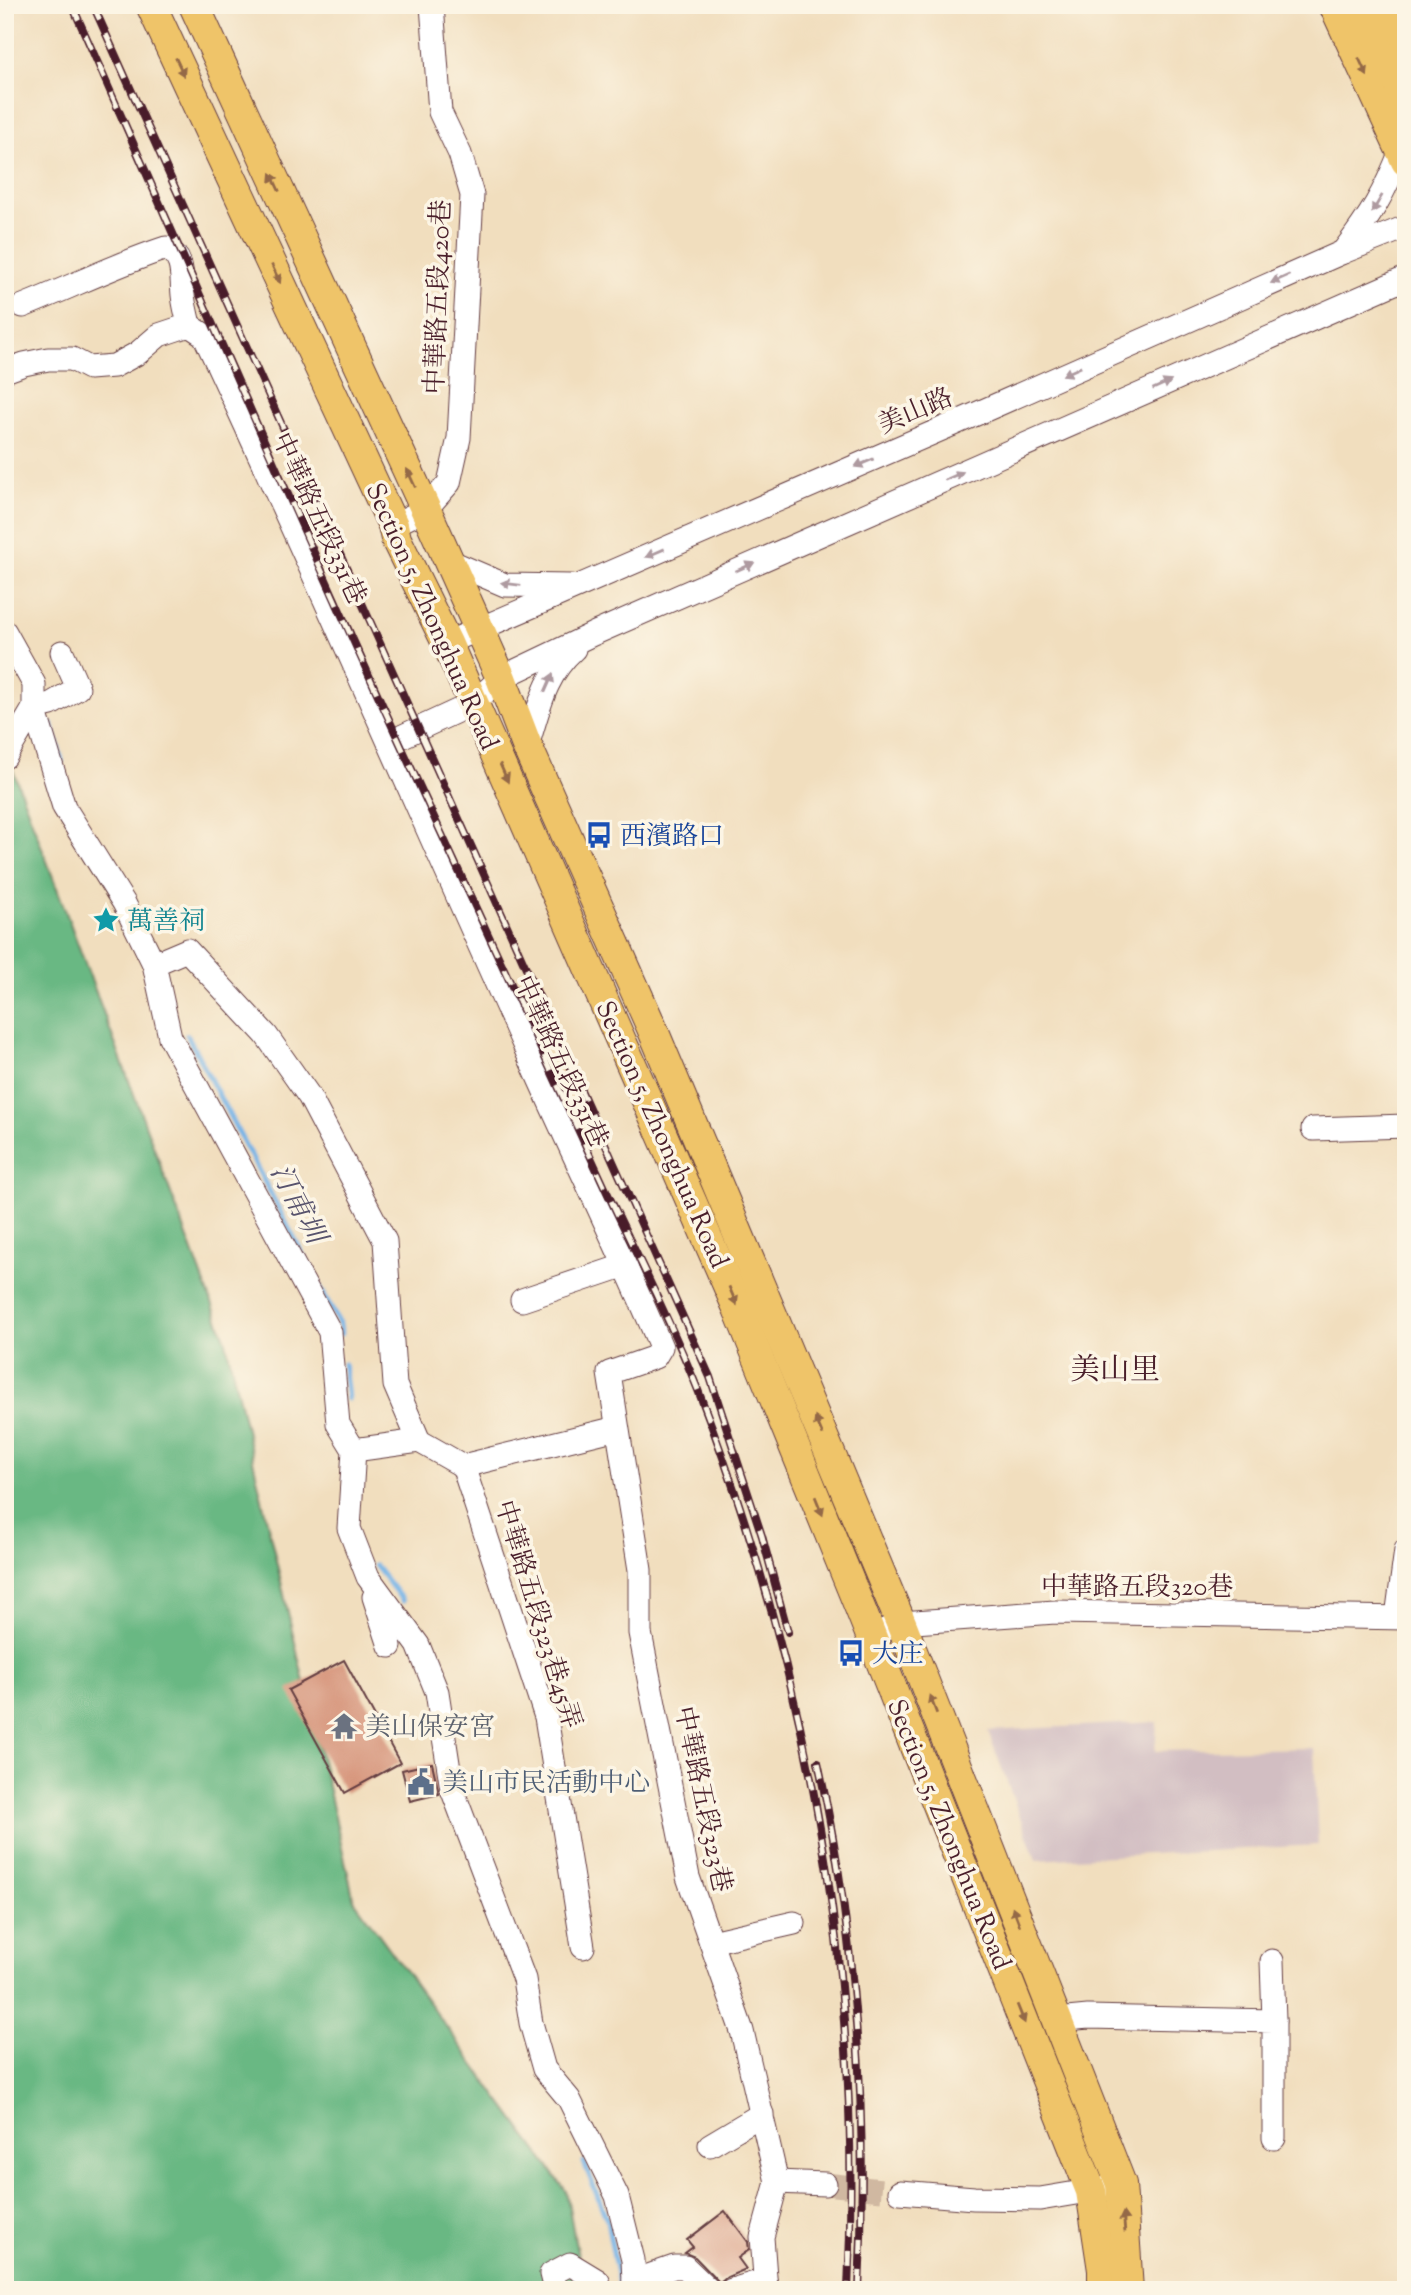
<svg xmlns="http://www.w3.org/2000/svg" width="1411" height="2295" font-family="'Sorts Mill Goudy','Noto Serif TC',serif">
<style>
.industrial{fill:#d2bec2}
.forest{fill:#69b883;stroke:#5a6c57;stroke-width:2}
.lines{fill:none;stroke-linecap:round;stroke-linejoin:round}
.stream{stroke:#73b3e7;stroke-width:5}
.building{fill:#d7967d}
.minor-tunnel{stroke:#d0b8a1;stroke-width:23;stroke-dasharray:23 11;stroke-linecap:butt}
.minor-casing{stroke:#633c41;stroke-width:25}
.major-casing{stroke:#633c41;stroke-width:32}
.highway-casing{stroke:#633c41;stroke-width:36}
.minor{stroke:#fff;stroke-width:23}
.major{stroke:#efc469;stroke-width:30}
.highway{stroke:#efc469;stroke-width:33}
.rail-casing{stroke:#4a1f2b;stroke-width:8}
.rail{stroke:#fcf5e5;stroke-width:5;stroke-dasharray:16;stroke-linecap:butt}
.oneway{fill:#946947}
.oneway2{fill:#ae9aa0}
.labels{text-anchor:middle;stroke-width:7;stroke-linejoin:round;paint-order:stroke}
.street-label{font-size:26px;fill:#4a1f2b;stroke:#fcf5e5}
.transit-label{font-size:26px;fill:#164399;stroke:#fcf5e5;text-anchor:start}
.culture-label{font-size:26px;fill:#0d838f;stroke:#fcf5e5;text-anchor:start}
.worship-label{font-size:26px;fill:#5b616d;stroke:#fcf5e5;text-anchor:start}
.service-label{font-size:26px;fill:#4e5e75;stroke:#fcf5e5;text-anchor:start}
.water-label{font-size:28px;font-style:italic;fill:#58536d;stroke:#fcf5e5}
.quarter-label{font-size:30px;fill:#4a1f2b;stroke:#fcf5e5}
</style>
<rect width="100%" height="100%" fill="#fcf5e5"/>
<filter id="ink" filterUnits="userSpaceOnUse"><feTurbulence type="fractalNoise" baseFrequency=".0143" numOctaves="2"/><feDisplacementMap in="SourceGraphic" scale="14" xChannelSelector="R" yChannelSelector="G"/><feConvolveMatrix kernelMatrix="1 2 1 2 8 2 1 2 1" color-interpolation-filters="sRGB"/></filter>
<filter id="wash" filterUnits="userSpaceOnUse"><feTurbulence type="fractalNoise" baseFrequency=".00686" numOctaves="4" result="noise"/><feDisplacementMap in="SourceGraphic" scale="28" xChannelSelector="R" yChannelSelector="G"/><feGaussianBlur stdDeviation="1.57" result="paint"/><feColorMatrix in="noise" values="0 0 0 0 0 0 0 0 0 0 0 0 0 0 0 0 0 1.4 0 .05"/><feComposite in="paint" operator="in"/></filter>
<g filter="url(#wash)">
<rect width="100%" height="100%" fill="#f1debe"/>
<!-- industrial -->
<path class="industrial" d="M1157,1722L1155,1751L1314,1748L1318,1845L1036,1860L988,1731Z"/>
<!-- forest -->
<path class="forest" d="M5,749L225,1338L354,1900L566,2191L584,2290H5Z"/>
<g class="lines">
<!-- stream -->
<g class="stream">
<path d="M52,725L62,761"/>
<path d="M187,1035L340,1325L341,1334"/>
<path d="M344,1364L348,1399"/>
<path d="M375,1565L403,1601"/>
<path d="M584,2162L607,2220L620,2290"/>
</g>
</g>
<g id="blocks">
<!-- building -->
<g class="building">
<path d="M344,1660L400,1763L345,1793L288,1690Z"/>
<path d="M432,1763L439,1794L410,1801L402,1770Z"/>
<path d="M725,2211L748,2242L749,2250L738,2258L746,2269L727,2277L720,2283L695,2257L685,2253L693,2247L687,2240Z"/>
</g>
</g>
</g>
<g filter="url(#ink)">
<use href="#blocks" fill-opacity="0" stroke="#633c41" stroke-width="2"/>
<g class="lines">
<!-- minor-tunnel -->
<path class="minor-tunnel" d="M825,2184L900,2192"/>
<defs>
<g id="minor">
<path d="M1343,252C1371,215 1384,194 1401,151"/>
<path d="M189,325L204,335C314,571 418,809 525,1047C569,1147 618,1246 661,1347L655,1357L609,1373L640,1570V1633L688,1877L742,2031L777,2182L762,2237L766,2290"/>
<path d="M5,371L24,364L48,359H72L89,368L114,366L138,353L159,335L189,325C187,315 184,305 183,295C181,276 185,258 166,248C117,264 71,287 23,306"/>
<path d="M393,525L426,509L449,483L459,438L472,195L460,154L440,112L432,5"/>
<path d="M449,561L505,585L571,586"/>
<path d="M5,632L34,684V708L5,757"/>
<path d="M447,643L958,422L1343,252L1406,227"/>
<path d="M34,708L64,807L124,903L154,964L170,1037L330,1332L338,1424L354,1450L349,1528L368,1577L418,1645L437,1692L452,1789L524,1979L531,2023L544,2069L569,2099L617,2196L633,2260L634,2281"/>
<path d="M34,708L51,704L78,688L62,652"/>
<path d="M390,742L472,704L501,678L593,634L1406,278"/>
<path d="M527,746C539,709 544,676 574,649"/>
<path d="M154,964L187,950L266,1035L309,1096L385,1241L395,1385L419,1441L463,1466L617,1428"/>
<path d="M1313,1129L1406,1126"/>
<path d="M522,1300L626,1265"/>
<path d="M354,1450L419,1441"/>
<path d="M463,1466L546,1717L583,1947"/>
<path d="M374,1597L390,1646"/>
<path d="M1397,1617L1406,1550"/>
<path d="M887,1629L901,1623L1055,1612L1406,1618"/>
<path d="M711,1942L794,1923"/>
<path d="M1272,1961L1274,2021"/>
<path d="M1057,2020L1088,2017L1274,2021V2138"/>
<path d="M710,2145L762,2114"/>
<path d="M777,2182L825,2184"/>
<path d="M900,2192L974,2198L1040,2199L1106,2188"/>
<path d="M555,2290L551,2274L570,2264L598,2281L601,2290"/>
<path d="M635,2290L634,2281L674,2267H685L709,2290"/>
<path d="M732,2290L765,2280"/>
</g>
<g id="major">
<path d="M151,5L393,525L396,539L447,643L737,1306L860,1608L1091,2191L1103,2270V2290"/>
<path d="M194,5L430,519L501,678L527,746L652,1028L901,1623L1121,2184L1128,2290"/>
<path d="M1334,5L1406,161"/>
</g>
<g id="highway">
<path d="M1365,5L1406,96"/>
<path d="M1393,5L1406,35"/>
</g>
</defs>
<!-- minor casing -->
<use href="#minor" class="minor-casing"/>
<!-- major casing -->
<use href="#major" class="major-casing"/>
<!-- highway casing -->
<use href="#highway" class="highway-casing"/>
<!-- minor -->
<use href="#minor" class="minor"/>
<!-- major -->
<use href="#major" class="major"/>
<!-- highway -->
<use href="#highway" class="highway"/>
<defs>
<g id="rail">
<path d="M72,5C190,270 304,537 426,800C486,930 546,1060 606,1190C637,1256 671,1322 698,1390C810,1679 863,1980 848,2290"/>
<path d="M93,5L710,1377L762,1536L788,1632"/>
<path d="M818,1762C856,1935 868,2112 859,2290"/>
</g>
</defs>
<!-- rail casing -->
<use href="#rail" class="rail-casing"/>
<!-- rail -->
<use href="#rail" class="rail"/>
</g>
<!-- one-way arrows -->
<defs><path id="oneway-solid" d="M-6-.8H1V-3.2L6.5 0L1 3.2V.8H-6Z" transform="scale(1.75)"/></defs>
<g class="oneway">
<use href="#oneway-solid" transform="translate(180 67) rotate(65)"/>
<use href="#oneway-solid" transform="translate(1363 67) rotate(65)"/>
<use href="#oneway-solid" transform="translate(275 182) rotate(-115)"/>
<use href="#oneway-solid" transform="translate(276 274) rotate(65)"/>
<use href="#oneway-solid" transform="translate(411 478) rotate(-115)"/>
<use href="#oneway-solid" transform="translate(504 773) rotate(66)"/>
<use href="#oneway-solid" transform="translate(733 1296) rotate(67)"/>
<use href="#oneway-solid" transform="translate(819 1426) rotate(-113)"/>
<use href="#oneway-solid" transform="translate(819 1506) rotate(68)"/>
<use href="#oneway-solid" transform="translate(933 1704) rotate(-111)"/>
<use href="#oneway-solid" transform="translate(1016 1916) rotate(-111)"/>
<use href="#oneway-solid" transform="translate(1021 2014) rotate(68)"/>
<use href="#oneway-solid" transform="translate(1124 2222) rotate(-95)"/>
</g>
<g class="oneway2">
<use href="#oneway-solid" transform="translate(1377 204) rotate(120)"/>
<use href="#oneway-solid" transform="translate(1280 279) rotate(156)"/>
<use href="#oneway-solid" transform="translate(1072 371) rotate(156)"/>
<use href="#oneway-solid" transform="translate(1162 385) rotate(-24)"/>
<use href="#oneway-solid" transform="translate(864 463) rotate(157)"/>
<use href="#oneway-solid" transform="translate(954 476) rotate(-24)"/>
<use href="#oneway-solid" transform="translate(655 553) rotate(157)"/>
<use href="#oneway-solid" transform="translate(745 567) rotate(-24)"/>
<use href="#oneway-solid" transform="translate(511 584) rotate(-173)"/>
<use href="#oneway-solid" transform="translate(549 683) rotate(-66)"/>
</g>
</g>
<!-- icons -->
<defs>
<symbol id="bus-bare" viewBox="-9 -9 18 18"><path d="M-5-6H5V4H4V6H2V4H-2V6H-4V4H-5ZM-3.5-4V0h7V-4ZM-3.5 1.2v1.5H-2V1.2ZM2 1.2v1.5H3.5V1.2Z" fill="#1a4fb4" stroke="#fcf5e5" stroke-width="2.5" paint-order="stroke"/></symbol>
<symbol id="sight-bare" viewBox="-9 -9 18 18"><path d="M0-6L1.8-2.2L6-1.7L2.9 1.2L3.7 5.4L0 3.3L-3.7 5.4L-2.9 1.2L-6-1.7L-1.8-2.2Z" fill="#0f9aa8" stroke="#fcf5e5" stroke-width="2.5" paint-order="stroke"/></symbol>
<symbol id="temple-bare" viewBox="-9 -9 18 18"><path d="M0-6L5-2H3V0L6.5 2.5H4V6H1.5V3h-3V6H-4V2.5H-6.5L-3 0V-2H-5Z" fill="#6b7280" stroke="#fcf5e5" stroke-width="2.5" paint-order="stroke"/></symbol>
<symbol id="civic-bare" viewBox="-9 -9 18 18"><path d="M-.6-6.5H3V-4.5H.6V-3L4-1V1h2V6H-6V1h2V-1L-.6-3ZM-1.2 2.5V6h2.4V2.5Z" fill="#5c6f8a" stroke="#fcf5e5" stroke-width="2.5" paint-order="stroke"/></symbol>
</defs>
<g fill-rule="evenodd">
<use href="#bus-bare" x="580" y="816" width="38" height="38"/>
<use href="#sight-bare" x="87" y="901" width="38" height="38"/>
<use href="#bus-bare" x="832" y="1634" width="38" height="38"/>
<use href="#temple-bare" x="325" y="1707" width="38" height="38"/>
<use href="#civic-bare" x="402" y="1763" width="38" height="38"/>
</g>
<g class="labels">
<!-- street labels -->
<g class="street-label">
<text transform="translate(437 297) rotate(-88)" y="9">中華路五段420巷</text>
<text transform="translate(915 410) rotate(-23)" y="9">美山路</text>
<text transform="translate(320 518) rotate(65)" y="9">中華路五段331巷</text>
<text transform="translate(433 616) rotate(66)" y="9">Section 5, Zhonghua Road</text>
<text transform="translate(562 1061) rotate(65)" y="9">中華路五段331巷</text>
<text transform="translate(663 1134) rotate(66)" y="9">Section 5, Zhonghua Road</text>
<text x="1137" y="1595">中華路五段320巷</text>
<text transform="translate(539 1614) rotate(73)" y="9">中華路五段323巷45弄</text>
<text transform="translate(704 1799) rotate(78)" y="9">中華路五段323巷</text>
<text transform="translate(950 1834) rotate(68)" y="9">Section 5, Zhonghua Road</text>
</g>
<!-- transit labels -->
<g class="transit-label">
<text x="620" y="844">西濱路口</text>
<text x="872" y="1662">大庄</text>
</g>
<!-- culture labels -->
<g class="culture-label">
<text x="127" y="929">萬善祠</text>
</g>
<!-- worship labels -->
<g class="worship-label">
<text x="365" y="1735">美山保安宮</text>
</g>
<!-- service labels -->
<g class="service-label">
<text x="442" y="1791">美山市民活動中心</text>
</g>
<!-- water labels -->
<g class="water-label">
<text transform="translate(299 1203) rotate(62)" y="10">汀甫圳</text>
</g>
<!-- quarter labels -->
<g class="quarter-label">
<text x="1115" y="1379">美山里</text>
</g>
</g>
<!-- margin -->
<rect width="1411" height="2295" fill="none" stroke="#fcf5e5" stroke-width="28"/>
</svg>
